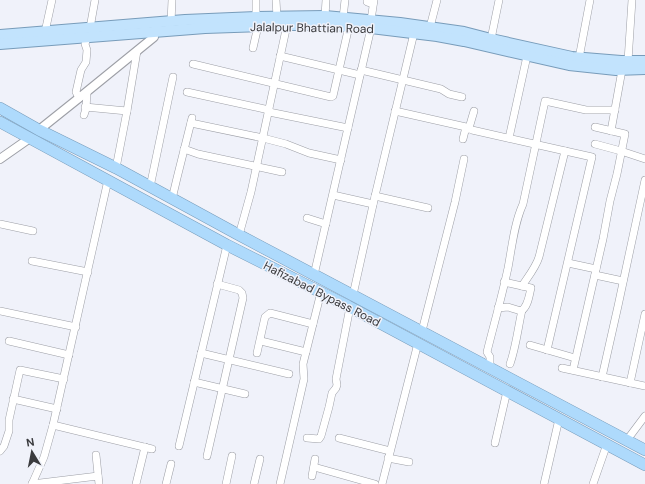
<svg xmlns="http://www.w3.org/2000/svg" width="645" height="484" font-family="'DM Sans',sans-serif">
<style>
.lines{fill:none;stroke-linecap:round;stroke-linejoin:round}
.minor-casing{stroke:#9d9fa6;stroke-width:8}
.tertiary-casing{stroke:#9d9fa6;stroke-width:10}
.primary-casing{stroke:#789cba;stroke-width:12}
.trunk-casing{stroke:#789cba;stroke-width:12}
.minor{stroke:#fff;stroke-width:7}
.tertiary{stroke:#fff;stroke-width:8}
.primary{stroke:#c2e3fd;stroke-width:10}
.trunk{stroke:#aedafc;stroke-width:11}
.labels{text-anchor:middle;stroke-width:3;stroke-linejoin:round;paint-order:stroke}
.street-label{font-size:12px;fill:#3a3b3e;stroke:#f0f2fa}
</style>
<rect width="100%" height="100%" fill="#f0f2fa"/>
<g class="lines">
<defs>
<g id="minor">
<path d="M276,0L277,17"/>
<path d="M367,0V2L373,4"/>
<path d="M325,16L326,0"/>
<path d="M256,17V0"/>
<path d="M343,18L345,0"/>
<path d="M371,20L374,0"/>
<path d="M171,22L172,0"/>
<path d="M430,27L437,0"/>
<path d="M90,28L95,0"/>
<path d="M45,32L52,0"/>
<path d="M491,39L499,0"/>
<path d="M253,48L258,26"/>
<path d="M280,56L360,75"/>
<path d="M579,58L590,0"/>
<path d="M628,61L632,0"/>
<path d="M193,64L331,97L333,96L349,26"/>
<path d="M361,70L441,89L449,94L462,97"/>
<path d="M187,92L269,110"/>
<path d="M79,98L76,92L81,70L86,62L87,50L85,44L87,38"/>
<path d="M85,107L127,111"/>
<path d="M395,111L466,127L472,130L592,157L547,350"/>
<path d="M269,112L348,128"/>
<path d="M84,115L86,109L87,92"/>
<path d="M191,123L263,138L286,144L309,153L341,160"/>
<path d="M611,131L622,70"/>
<path d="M509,138L527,56"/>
<path d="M463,139L465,131L469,128L474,111"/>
<path d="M595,144L621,151L645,159"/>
<path d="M184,149L198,154L282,172"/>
<path d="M116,168L127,111L137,51"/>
<path d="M150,187L173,77"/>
<path d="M333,195L373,204"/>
<path d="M375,196L428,208"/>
<path d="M172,199L177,178L192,118"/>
<path d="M307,218L326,224"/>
<path d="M0,224L33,231"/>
<path d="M239,235L251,192L287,25"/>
<path d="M32,261L88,272"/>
<path d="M568,263L596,269"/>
<path d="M314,275L371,28"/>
<path d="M595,275L623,281"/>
<path d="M522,286C528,277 536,267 539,257L565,151"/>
<path d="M353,295L375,196L414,33"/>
<path d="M498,308L508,307L521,311C528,307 529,296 531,288L504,282"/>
<path d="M0,311L76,327"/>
<path d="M422,331L455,202L464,159"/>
<path d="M9,341L69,355"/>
<path d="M261,341L306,352"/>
<path d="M530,345L575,358"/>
<path d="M201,353L289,374"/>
<path d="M257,353L265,317L270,313L313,324"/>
<path d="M510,364C516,347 518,328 522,310"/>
<path d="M490,367V357L487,352C494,324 502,296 508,268C512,247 514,224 523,204L545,101L586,110H615"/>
<path d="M562,368L645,386"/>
<path d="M573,370L603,239L610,201L617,174L625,134L595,127"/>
<path d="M602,377L618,306L645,180"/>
<path d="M194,382L245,394"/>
<path d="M630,383L645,314"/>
<path d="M13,399L57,409"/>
<path d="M53,425L152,449"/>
<path d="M307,438L319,439L321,436L329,407L332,393L336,388L337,385L336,379L350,307"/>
<path d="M339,438L390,451"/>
<path d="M627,440L645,416"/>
<path d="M495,443L507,391"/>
<path d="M179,446L227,245"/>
<path d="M0,451L4,446L9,431V420L20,370L64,379"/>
<path d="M96,455L99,484"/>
<path d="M207,456L243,298L242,293L239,290L217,284"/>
<path d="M388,458L409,462"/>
<path d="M314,467L375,484"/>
<path d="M312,476L315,459"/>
<path d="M32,484L44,457L53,425L108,180"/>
<path d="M32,484L98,476"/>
<path d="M136,484L145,447"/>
<path d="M166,484L171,464"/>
<path d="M226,484L232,456"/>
<path d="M254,484L260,459"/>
<path d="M280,484L304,379L303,364L321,292"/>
<path d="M382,484L418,343"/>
<path d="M544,484L559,419"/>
<path d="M593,484L607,444"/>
</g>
<g id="tertiary">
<path d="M39,130L79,98L154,37V31"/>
<path d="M0,159L30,138"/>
</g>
<g id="primary">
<path d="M0,35L185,20L256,17L325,16L400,23L464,32L491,39L572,57L621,61H645"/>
<path d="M0,44L205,28L287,25H332L371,28L437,36L464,41L569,65L616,70L645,69"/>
</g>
<g id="trunk">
<path d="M0,108L39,130L116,168L239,235L645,450"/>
<path d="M0,122L227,245L348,306L645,465"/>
</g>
</defs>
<!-- minor casing -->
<use href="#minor" class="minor-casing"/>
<!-- tertiary casing -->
<use href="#tertiary" class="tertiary-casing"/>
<!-- primary casing -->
<use href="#primary" class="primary-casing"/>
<!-- trunk casing -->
<use href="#trunk" class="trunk-casing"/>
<!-- minor -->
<use href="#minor" class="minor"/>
<!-- tertiary -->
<use href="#tertiary" class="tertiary"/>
<!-- primary -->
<use href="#primary" class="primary"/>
<!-- trunk -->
<use href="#trunk" class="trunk"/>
</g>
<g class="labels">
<!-- street labels -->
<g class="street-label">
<text transform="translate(312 28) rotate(1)" y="4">Jalalpur Bhattian Road</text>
<text transform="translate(322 294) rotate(27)" y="4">Hafizabad Bypass Road</text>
</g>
</g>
<!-- north arrow -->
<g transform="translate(32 452) rotate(350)" stroke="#f0f2fa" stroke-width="3" paint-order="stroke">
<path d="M0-3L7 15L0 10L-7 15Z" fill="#3a3b3e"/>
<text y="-6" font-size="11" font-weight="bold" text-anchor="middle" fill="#3a3b3e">N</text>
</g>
</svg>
